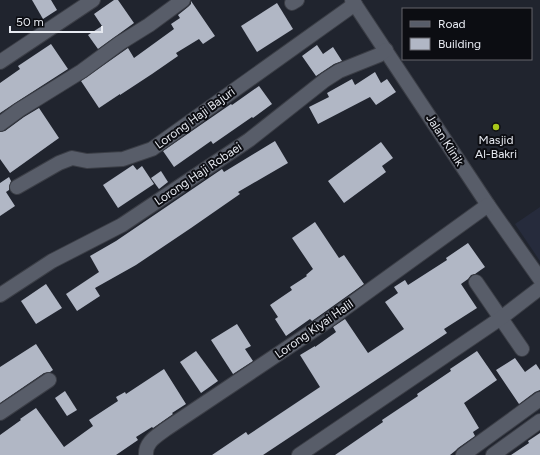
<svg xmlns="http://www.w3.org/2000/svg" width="540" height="455" font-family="Figtree,sans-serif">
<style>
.built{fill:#262b3c}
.building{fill:#b1b7c5}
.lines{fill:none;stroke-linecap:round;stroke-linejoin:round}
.minor-casing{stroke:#3b3e46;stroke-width:16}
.minor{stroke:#585d69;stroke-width:14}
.poi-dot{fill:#a9c71a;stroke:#0c0d12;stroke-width:1.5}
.labels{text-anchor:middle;stroke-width:4;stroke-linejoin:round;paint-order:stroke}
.street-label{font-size:12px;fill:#e7eaf1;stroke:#0c0d12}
.poi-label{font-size:12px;fill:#e7eaf1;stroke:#0c0d12}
</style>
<rect width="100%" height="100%" fill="#20242e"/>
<!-- built -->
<path class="built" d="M540,207V261L515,224Z"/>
<!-- building -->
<g class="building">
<path d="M32,0H51L57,10L43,19Z"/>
<path d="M114,0H118L134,23L98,49L88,35L102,26L94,14Z"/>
<path d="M191,1L215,36L203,44L199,39L176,53L178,56L152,74L120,95V94L99,108L81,81L128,48L134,58L174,29L171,24L180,18L178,15L188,7L191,4Z"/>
<path d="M277,3L293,29L257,52L241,26Z"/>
<path d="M51,44L68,69L15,103L0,113V83L20,69L18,66Z"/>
<path d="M317,45L323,54L333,47L342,61L334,64L316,76L302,56Z"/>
<path d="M375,72L381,83L387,79L396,92L376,105L370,97L318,124L309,107L329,97L327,93L352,79L355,85Z"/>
<path d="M259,86L272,104L253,118L252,117L213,144L211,141L174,167L163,151L202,124L231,104L232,105Z"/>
<path d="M39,108L59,138L10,173L0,159V132L5,131L24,117Z"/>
<path d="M275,141L288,163L238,192L240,194L191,228L136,265L95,288L100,296L77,311L66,294L99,272L90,256L116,241L222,169L224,172Z"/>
<path d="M381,142L393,158L382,166L386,172L344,203L328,181Z"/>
<path d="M133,165L137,170L142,166L154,184L118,208L103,185Z"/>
<path d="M161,171L168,182L159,189L151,178Z"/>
<path d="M9,177L11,181L9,187V190L6,192L15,206L0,216V183Z"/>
<path d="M315,222L339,258L344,255L364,284L312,321L310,319L286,336L275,319L278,317L270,305L292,290L290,287L307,276L306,275L313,269L292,238Z"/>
<path d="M468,243L485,267L475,274L471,275L468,279L461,284L477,308L444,329L447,333L263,455H212L246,432L248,435L320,387L300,355L315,346V347L336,332L333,327L345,319L368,353L404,329L385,302L398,293L394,287L405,280L408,285L447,260L446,258Z"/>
<path d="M46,284L62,308L36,324L21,301Z"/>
<path d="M237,324L251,346L245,349L253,361L233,374L211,340Z"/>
<path d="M36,344L53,370L50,372L44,373L0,403V367Z"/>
<path d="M196,351L218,381L201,393L180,362Z"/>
<path d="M477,351L497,380L464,403L479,428L473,432L475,436L458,448L455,451L450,455H335L383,422L382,420L418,396L417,394L451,371L450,369Z"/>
<path d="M515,358L525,372L536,364L540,370V390L535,392L519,404L496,370Z"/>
<path d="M164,369L186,404L172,413L173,414L153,428L152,427L136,437L138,440L116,455H0V435L21,420L20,419L36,408L64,447L93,426L89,420L118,401L116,397L125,392L126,394Z"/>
<path d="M65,391L77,410L67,416L55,398Z"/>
<path d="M540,433V455H511L529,443L528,441Z"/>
</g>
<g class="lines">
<defs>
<g id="minor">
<path d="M352,0L488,205L540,279"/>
<path d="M292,3L297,0"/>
<path d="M0,62L93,0"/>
<path d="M0,124L19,110L82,71L120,43L149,25L183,0"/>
<path d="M17,187L59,163L72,158L87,161L123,159L152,149L355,4"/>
<path d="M476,282L522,349"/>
<path d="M0,295L52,261L122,225L249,140L325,80L339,71L379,55L386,50"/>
<path d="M0,413L49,380"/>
<path d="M146,455C145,442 157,436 166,429L326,322L488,205"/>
<path d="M299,455L501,318L540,288"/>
<path d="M463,455L540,399"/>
<path d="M493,455L540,421"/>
</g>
</defs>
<!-- minor casing -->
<use href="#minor" class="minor-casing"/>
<!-- minor -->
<use href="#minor" class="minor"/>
</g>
<!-- markers -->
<circle class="poi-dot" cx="496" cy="127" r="4"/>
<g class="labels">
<!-- street labels -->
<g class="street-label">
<text transform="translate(195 118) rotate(-36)" y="4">Lorong Haji Bajuri</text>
<text transform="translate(445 140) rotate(57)" y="4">Jalan Klinik</text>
<text transform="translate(198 174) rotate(-34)" y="4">Lorong Haji Robaei</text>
<text transform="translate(314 329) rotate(-35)" y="4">Lorong Kiyai Halil</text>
</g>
<!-- poi labels -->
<g class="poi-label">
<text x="496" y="144">Masjid<tspan x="496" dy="14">Al-Bakri</tspan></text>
</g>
</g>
<!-- legend -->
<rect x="402" y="8" width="130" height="52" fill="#0c0d12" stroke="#64656b"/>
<rect x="410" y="21" width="20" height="6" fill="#585d69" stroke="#64656b"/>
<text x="438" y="28" font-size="12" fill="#e7eaf1">Road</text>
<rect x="410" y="38" width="20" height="12" fill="#b1b7c5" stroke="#64656b"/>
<text x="438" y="48" font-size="12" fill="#e7eaf1">Building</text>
<!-- scale -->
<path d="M10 26v6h92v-6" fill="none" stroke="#e7eaf1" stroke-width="2"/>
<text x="16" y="26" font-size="12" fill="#e7eaf1" stroke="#0c0d12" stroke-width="3" paint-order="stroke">50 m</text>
</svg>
